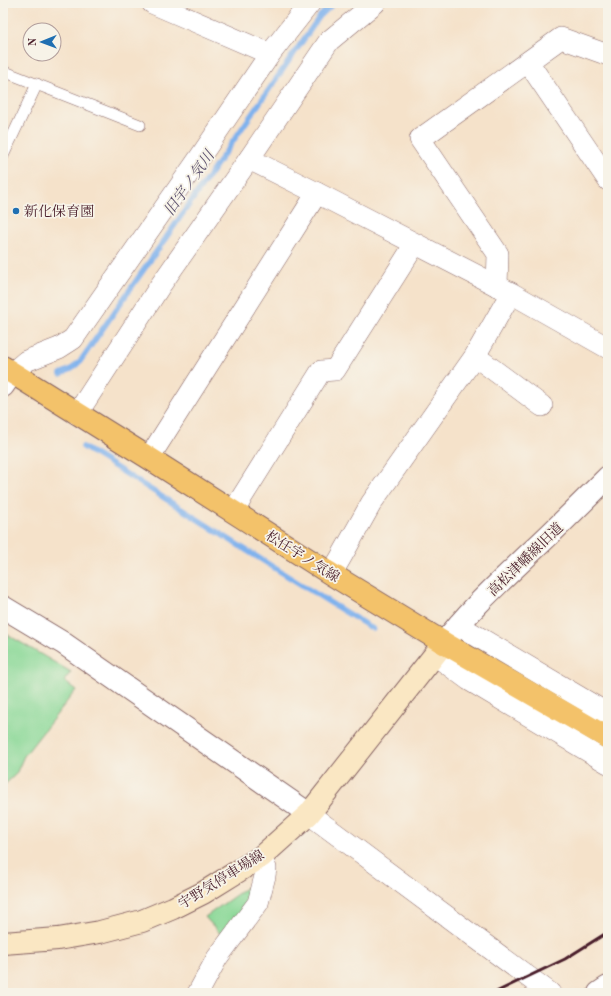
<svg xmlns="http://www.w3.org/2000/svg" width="611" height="996" font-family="'Old Standard TT','Noto Serif JP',serif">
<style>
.green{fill:#8ad897;stroke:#6a7c61}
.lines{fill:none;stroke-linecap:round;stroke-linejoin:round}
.stream{stroke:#80b2ed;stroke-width:5.5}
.service-casing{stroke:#866363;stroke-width:12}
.minor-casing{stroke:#866363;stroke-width:22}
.tertiary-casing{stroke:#866363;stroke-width:24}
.secondary-casing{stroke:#866363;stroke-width:24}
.primary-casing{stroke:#866363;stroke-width:24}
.service{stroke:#fff;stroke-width:11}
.minor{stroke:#fff;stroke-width:21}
.tertiary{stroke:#fff;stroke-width:22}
.secondary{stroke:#fae7c3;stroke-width:22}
.primary{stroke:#f3c26a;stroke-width:22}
.rail{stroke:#4a1f2b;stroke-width:3}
.poi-dot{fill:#1f6fb2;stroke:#f7f3e8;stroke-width:1.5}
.labels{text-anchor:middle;stroke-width:3.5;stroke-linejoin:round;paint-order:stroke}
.poi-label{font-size:14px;fill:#4a1f2b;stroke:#f7f3e8;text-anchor:start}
.street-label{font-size:14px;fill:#4a1f2b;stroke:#f7f3e8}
.water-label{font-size:15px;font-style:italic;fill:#5d526f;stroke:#f7f3e8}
</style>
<rect width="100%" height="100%" fill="#f7f3e8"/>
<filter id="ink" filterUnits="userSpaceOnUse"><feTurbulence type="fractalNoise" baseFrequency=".025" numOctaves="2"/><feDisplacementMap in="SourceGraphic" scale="8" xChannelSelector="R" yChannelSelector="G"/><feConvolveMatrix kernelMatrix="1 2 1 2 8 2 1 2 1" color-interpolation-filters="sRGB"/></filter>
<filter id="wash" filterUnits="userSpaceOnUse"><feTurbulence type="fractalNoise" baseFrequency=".012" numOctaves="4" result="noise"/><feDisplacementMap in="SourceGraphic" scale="16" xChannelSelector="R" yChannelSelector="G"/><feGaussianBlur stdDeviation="0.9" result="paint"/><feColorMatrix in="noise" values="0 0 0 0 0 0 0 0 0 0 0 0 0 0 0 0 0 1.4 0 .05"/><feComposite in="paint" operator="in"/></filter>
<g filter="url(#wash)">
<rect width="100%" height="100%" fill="#f5e2ca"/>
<!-- green -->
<g class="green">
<path d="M3,632L71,672L64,681L76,690L24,756L16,774L3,786Z"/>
<path d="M250,885H254L256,888L226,940L205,917L226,902Z"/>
</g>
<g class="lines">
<!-- stream -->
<g class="stream">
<path d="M61,374L73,368L81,360L320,16L334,3"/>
<path d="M83,447C180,507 275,570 373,629"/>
</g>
</g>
</g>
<g filter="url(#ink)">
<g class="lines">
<defs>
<g id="service">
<path d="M3,71L140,125"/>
<path d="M3,156L37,84"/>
</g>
<g id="minor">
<path d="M152,3L270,54"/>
<path d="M528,62L608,180"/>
<path d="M249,159L317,193L511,293L608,348"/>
<path d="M497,286L498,254L420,139L561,38L608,55"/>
<path d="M475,356L542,406"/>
<path d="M12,373L26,361L59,348L73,339L200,157L270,54L310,3"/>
<path d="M77,414L160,286L249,159L329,41L375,3"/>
<path d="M149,458L317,193"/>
<path d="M234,512L242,497L321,371L335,370L415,244"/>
<path d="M331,574L340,559L372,502L475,356L511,293"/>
<path d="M458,625L608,714"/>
<path d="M435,655L469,680L608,763"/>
<path d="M309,814L550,993"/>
<path d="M198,993L217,958L258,903L265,876L266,868L261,857"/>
</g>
<g id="tertiary">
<path d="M3,386L12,373"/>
<path d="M3,607L63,643L309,814"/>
<path d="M444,643C469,610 499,583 529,554C556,529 582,503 608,477"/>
<path d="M599,993L608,987"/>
</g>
<path id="secondary" d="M3,943L58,939L100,932L142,921L173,908L203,893L261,857L309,814L444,643"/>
<path id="primary" d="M3,367L149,458L331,574L444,643L608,738"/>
</defs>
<!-- service casing -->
<use href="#service" class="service-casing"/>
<!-- minor casing -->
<use href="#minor" class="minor-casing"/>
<!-- tertiary casing -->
<use href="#tertiary" class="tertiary-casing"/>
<!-- secondary casing -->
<use href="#secondary" class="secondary-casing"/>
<!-- primary casing -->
<use href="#primary" class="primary-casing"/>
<!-- service -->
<use href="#service" class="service"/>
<!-- minor -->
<use href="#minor" class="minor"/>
<!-- tertiary -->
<use href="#tertiary" class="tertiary"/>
<!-- secondary -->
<use href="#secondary" class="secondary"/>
<!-- primary -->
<use href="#primary" class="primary"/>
<!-- rail -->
<path class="rail" d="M494,993L565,959L608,932"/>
</g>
</g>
<!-- markers -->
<circle class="poi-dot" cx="16" cy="211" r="4"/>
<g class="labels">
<!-- poi labels -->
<g class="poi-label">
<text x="24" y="216">新化保育園</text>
</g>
<!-- street labels -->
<g class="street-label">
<text transform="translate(303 556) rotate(32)" y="5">松任宇ノ気線</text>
<text transform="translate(525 559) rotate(-44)" y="5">高松津幡線旧道</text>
<text transform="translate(221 879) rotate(-32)" y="5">宇野気停車場線</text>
</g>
<!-- water labels -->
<g class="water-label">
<text transform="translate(189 183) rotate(-55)" y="5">旧宇ノ気川</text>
</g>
</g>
<!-- margin -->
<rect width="611" height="996" fill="none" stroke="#f7f3e8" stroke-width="16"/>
<!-- north arrow -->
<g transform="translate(42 42) rotate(269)"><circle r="19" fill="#f7f3e8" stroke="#b29e9c"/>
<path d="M0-3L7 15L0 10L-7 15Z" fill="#1f6fb2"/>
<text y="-6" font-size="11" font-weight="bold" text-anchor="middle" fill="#4a1f2b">N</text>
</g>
</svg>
